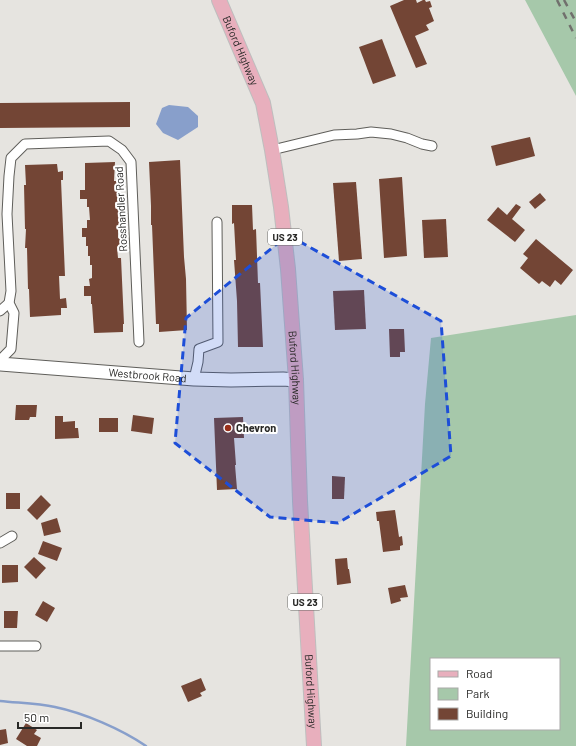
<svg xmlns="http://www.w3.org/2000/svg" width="576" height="746" font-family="Barlow,sans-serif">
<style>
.green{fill:#a6c8aa;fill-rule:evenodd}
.water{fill:#889fcb}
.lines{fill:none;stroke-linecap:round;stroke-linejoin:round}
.stream{stroke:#889fcb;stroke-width:2.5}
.building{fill:#734535}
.street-casing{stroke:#5f5e5a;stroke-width:11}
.secondary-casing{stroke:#5f5e5a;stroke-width:15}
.primary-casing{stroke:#bebebe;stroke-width:16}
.street{stroke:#fff;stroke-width:9}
.secondary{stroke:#fff;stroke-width:13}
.primary{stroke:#e8afbd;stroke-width:14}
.rail{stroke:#71706d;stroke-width:2.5;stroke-dasharray:7 7;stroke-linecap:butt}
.marked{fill:#1d4ed8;fill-opacity:0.2;stroke:#1d4ed8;stroke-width:3;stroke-dasharray:8 5;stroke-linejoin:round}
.poi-dot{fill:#982f1a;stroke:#fff;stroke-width:1.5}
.labels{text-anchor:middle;stroke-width:4;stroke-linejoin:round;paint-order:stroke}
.shield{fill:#fff;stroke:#686867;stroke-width:1}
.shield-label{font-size:10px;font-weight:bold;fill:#282826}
.street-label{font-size:11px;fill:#282826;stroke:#fff}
.poi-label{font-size:11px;font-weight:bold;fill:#282826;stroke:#fff;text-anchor:start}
</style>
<rect width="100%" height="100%" fill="#e6e4e0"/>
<!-- green -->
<g class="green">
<path d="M525,0H576V96Z"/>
<path d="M576,315V746H406L425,404L431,338ZM431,659H559V729H431Z"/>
</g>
<!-- water -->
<path class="water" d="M169,105L188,107L198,116V127L178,140L163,133L156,124L162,108Z"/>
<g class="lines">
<!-- stream -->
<path class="stream" d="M0,701C18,703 37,703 55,707C84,713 121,729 146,746"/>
</g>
<!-- building -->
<g class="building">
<path d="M404,0H416L417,3L423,0H425L426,2L430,1L432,7L429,8L434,21L426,25L429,30L415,36L427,64L416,68L390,6Z"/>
<path d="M382,39L396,76L373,84L359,47Z"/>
<path d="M130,102V127L0,128V103Z"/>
<path d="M530,137L535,156L496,166L491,146Z"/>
<path d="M180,160L184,257L186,279L187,330L159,332V324H156L152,225H151V206L149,162Z"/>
<path d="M115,162L114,181H118L120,227H118V238L123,241L117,247L118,258H121L124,324H123V332L94,333L92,304H91V296H84V286H90L89,279L92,278V265H90V256H88V246H86V237H82V228H87V220H90L89,207H87V199H80V190H85V163Z"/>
<path d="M57,164L58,172L63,171V180H61L65,276H59L60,299L66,298L67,308H61V315L30,317L29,289H28L27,248H25L26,229H25L24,185H26L25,165Z"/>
<path d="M402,177L407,256L384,258L379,179Z"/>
<path d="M356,182L362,259L339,261L333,183Z"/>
<path d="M540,193L546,200L535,209L529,202Z"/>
<path d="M516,204L521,207L512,219L525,230L515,242L487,220L498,207L507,215Z"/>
<path d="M232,205H252L253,230L256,229L258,283H260L263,347H238L237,301L234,260H236L234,223L232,224Z"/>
<path d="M446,219L448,257L424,258L422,220Z"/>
<path d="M536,239L573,270L561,285L555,280L550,287L542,281L539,284L520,268L528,258L523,254Z"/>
<path d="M364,290L366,329L335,330L333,291Z"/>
<path d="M389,329H404L405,352H400V357H390Z"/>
<path d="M16,405H37L36,417H30L29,420H15Z"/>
<path d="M133,415L154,418L152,434L131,431Z"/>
<path d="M55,416H63V422L75,421V428H78L79,438L55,439Z"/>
<path d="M243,417L244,438H234L236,465H235L237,489L217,490L214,418Z"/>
<rect x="99" y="418" width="19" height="14"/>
<path d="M332,476L345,477L344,499H332Z"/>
<rect x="6" y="493" width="14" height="16"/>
<path d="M41,495L51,505L37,520L27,510Z"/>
<path d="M395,510L399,537L402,536L403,545L400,546V550L383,552L379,521H377L376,512Z"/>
<path d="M57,518L61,532L44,536L41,523Z"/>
<path d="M43,541L62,548L57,561L38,554Z"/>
<path d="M34,557L46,568L36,579L24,567Z"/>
<path d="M347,558L348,569H349L351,583L337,585L335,559Z"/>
<path d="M2,565H18V582L2,583Z"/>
<path d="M405,585L408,597L400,598L401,601L391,604L388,588Z"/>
<path d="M43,601L55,608L47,622L35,615Z"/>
<path d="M4,611H18L17,628H4Z"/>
<path d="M201,678L206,690L200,693L202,696L188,702L181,686Z"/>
<path d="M26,723L37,730L34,734L41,738L37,746H27L16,739Z"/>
<path d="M6,729L8,743L0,745V730Z"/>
</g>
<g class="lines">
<defs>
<g id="street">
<path d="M272,150L334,135L357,134L371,132L391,134L407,138L422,144L432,146"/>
<path d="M0,311L9,303"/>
<path d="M0,364L2,358L11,349L14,313L9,303L11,291L7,214L9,176L11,158L25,144L109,141L122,150L131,162L139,342"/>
<path d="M194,379L198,362L199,349L218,342L217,222"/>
<path d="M0,543L12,536"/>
<path d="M0,646H36"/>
</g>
<g id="secondary">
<path id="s1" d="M0,364L194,379L231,380L283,379L296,380"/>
</g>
<g id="primary">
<path id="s2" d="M219,0L263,103L272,150L281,207L288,269L296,380L300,501L314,746"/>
</g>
</defs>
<!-- street casing -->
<use href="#street" class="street-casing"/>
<!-- secondary casing -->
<use href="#secondary" class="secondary-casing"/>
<!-- primary casing -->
<use href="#primary" class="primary-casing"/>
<!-- street -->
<use href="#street" class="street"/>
<!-- secondary -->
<use href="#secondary" class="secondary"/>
<!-- primary -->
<use href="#primary" class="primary"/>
<!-- rail -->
<g class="rail">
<path d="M557,0L576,38"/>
<path d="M564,0L576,22"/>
</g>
</g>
<!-- marked area -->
<path class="marked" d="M288,235L441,321L451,456L338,523L270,517L175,443L186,318Z"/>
<!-- markers -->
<circle class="poi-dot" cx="228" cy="428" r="4"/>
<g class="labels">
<!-- shield labels -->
<g class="shield">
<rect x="268" y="229" width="34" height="16" rx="3"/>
<rect x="288" y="594" width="34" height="16" rx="3"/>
</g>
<g class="shield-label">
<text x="285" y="241">US 23</text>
<text x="305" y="606">US 23</text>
</g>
<!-- street labels -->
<g class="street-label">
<text dy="4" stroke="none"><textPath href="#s2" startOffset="55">Buford Highway</textPath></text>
<text transform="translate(121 209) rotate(-93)" y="4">Rosshandler Road</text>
<text dy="4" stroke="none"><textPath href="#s2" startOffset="379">Buford Highway</textPath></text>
<text dy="4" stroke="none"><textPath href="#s1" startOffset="148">Westbrook Road</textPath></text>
<text dy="4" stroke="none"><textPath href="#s2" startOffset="703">Buford Highway</textPath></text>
</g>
<!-- poi labels -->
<g class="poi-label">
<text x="236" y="432">Chevron</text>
</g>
</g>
<!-- legend -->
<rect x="430" y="658" width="130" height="72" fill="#ffffff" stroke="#a9a9a8"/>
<rect x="438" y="671" width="20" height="6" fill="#e8afbd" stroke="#a9a9a8"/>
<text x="466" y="678" font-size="12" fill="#282826">Road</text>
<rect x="438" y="688" width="20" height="12" fill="#a6c8aa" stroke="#a9a9a8"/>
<text x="466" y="698" font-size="12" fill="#282826">Park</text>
<rect x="438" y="708" width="20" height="12" fill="#734535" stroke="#a9a9a8"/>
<text x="466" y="718" font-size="12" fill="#282826">Building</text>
<!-- scale -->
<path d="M18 722v6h63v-6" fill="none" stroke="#282826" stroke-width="2"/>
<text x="24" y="722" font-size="12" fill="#282826" stroke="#ffffff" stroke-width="3" paint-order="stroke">50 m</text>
</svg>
